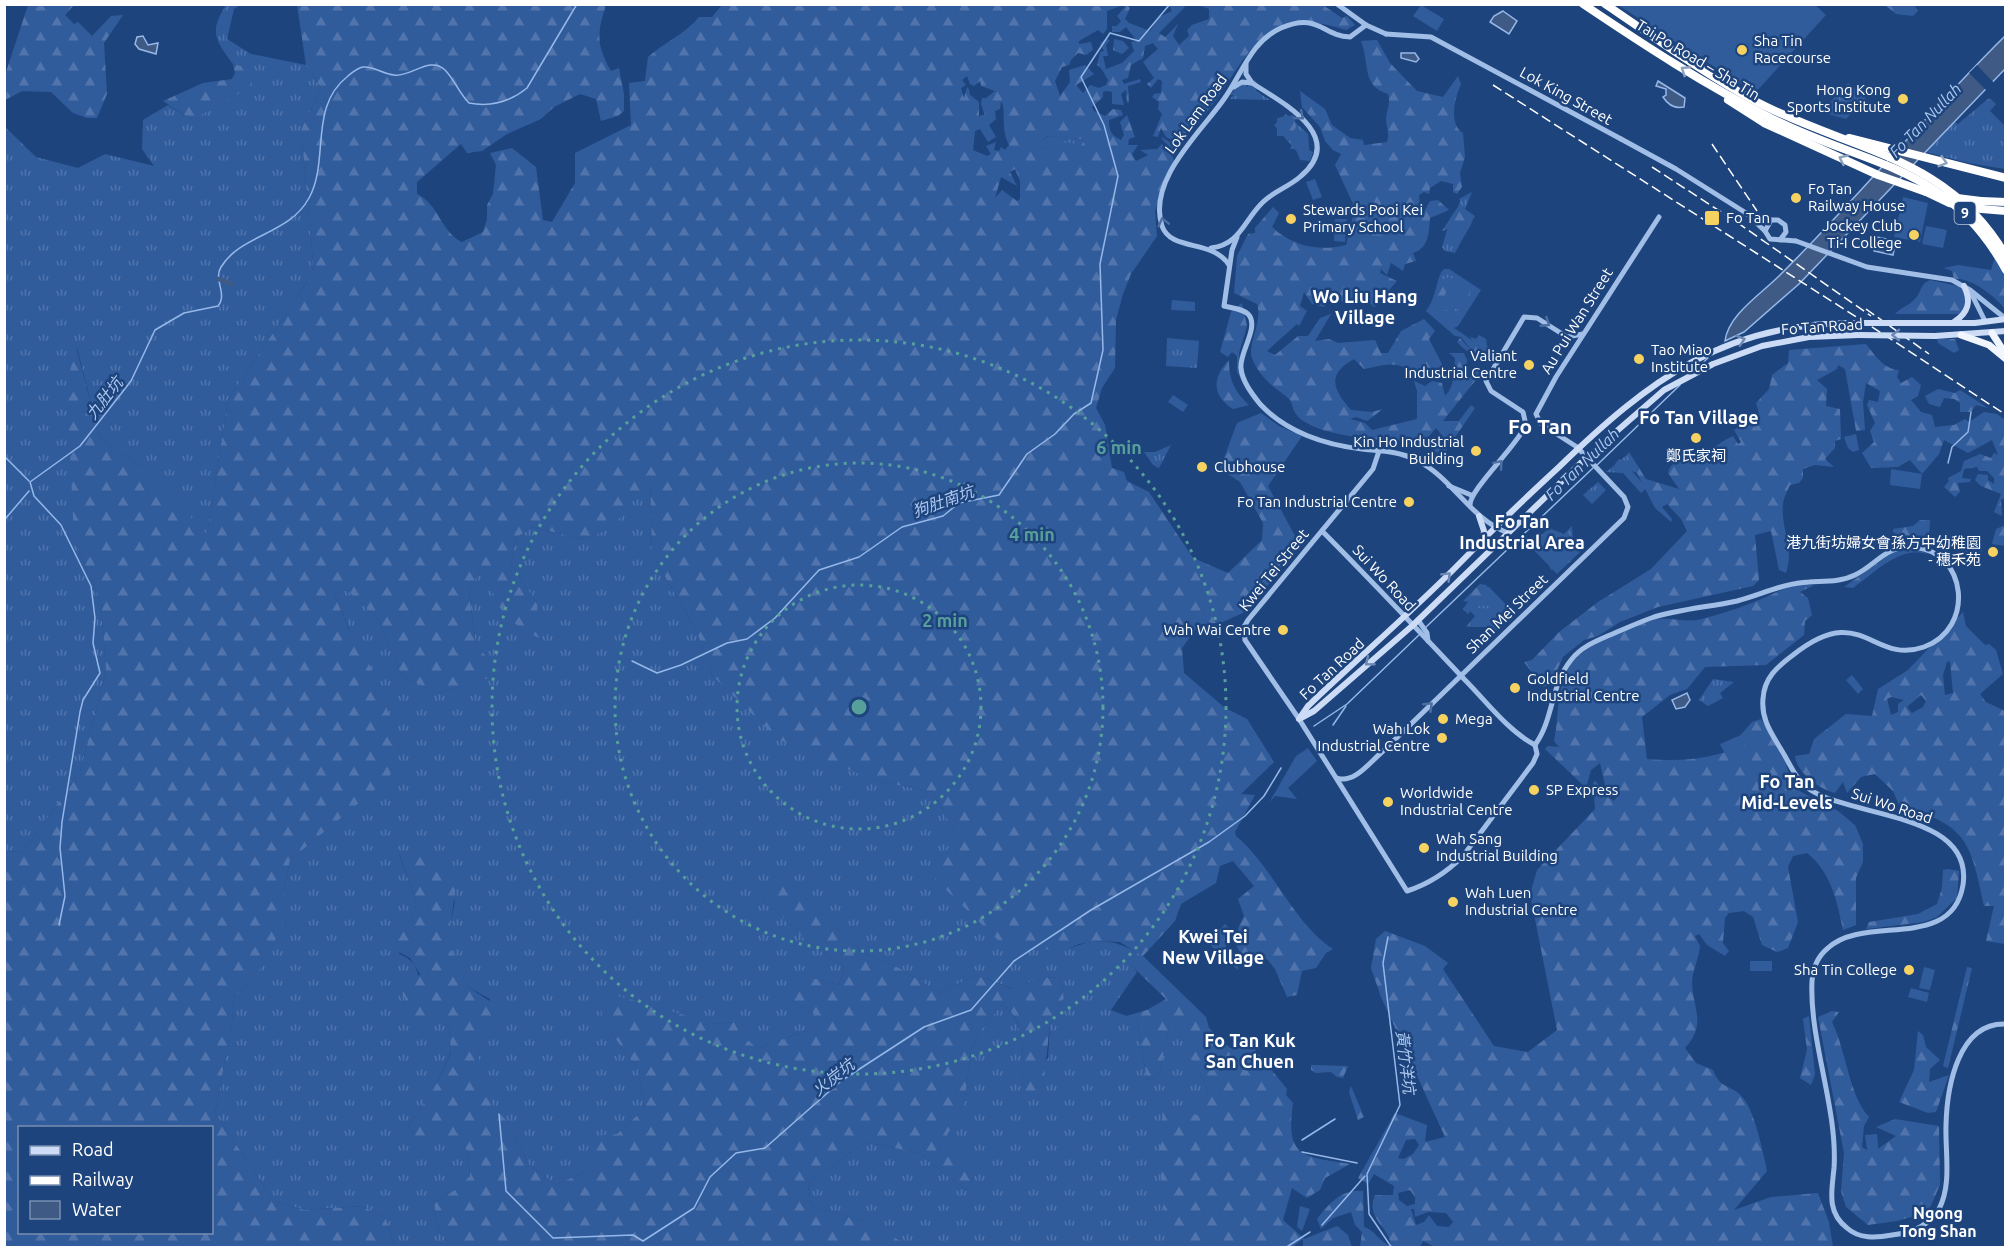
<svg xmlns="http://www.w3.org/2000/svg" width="2010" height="1252" font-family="Ubuntu,'Noto Sans TC',sans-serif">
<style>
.grass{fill:url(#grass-tufts)}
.forest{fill:url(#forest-firs);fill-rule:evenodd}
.garden{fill:#315c9c}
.water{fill:#3f5b85;stroke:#95b8e9;stroke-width:1.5}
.pier{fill:#1e447d}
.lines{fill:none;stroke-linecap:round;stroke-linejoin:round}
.stream{stroke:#95b8e9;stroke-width:1.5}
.canal{stroke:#3f5b85;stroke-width:5}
.tertiary{stroke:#a1bee7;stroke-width:5}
.secondary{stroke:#ccdcf6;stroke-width:6}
.trunk{stroke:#f1f6fe;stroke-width:7}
.motorway{stroke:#fff;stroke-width:8}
.rail{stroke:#fff;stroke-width:1.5;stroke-dasharray:10 4.5;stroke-linecap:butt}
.tertiary-bridge{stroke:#a1bee7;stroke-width:5}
.secondary-bridge{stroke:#ccdcf6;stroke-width:6}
.motorway-bridge{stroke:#fff;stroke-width:8}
.oneway{stroke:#8ea2be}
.oneway2{stroke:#4c6fa2}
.oneway3{stroke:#6c88b3}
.ring{fill:none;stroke:#579f9a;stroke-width:3;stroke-dasharray:3 6}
.poi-dot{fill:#f6d261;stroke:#1e447d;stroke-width:2}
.labels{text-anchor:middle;stroke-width:5;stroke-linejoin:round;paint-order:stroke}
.shield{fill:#1e447d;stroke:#bcc7d8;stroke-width:1.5}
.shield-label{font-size:14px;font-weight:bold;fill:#fff}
.poi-label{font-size:15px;fill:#fff;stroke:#1e447d;text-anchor:start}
.street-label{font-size:15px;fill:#fff;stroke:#1e447d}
.water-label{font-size:16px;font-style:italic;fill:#acc8ef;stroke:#1e447d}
.neighbourhood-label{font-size:16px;font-weight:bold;fill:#fff;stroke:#1e447d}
.quarter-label{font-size:18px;font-weight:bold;fill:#fff;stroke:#1e447d}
.district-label{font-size:21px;font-weight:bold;fill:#fff;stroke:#1e447d}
.centre{fill:#579f9a;stroke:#1e447d;stroke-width:3}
.ring-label{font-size:18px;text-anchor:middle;font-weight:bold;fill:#579f9a;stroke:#1e447d;stroke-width:5;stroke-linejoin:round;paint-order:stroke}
</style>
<defs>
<pattern id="grass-tufts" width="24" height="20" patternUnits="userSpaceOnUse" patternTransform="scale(1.5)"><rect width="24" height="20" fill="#315c9c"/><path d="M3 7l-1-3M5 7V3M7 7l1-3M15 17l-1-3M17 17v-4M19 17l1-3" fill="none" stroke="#5074ab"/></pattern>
<pattern id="forest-firs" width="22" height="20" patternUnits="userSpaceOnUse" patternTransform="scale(1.5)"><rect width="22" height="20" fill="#315c9c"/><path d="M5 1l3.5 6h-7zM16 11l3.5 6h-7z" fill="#5074ab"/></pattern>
</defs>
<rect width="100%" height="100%" fill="#1e447d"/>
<!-- grass -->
<g class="grass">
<path d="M226,5H240L234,9L227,39L251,54L306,65L321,88L301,130L314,272L228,400L207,535L145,469L100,438L77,348L74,541L101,601L106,672L80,772L23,852L4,851V126L36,157L78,168L105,154L154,166L142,149L143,120L168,105L192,120L214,106L250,68L233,64C215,40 209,32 226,5Z"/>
<path d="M1848,83L1866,98L1846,119L1821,112Z"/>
<path d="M1243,85L1252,88L1270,100L1230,99Z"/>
<path d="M1989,98L1996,104L1990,111L2005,126V169L1969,163L1926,152L1954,122L1958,124Z"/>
<path d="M1286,114L1308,134L1310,159L1304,160L1274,125Z"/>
<path d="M1048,136L1082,139L1084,141L1078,149L1051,150L1042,147V140Z"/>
<path d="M1472,192L1465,209L1475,216L1455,253L1445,251L1442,247L1451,217L1454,218L1460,201L1459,199Z"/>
<path d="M1444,269H1449L1481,290L1458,326L1454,328L1489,352L1482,363L1461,337L1455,336L1426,311C1437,298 1436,276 1444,269Z"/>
<path d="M1167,338L1199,341L1197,368L1166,366Z"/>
<path d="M1171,445L1159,468L1153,465L1144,452H1155Z"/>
<path d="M1628,454L1629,468L1647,488L1641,493L1623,473L1606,472Z"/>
<path d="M650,477L652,554L697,632L712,675L873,780L933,792L955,832L1061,952C1095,937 1112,937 1143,956L1134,968L1137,972L1111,1010L1137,1020L1147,1080L1159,1076L1171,1017L1208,1090L1205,1118L1163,1106L1168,1247H906L908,1246L865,1222L811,1206L808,1184L865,1142L919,1153L966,1190L975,1174L946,1135L964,1105L971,1051L978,1034L1002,1004C1028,1021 1022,1060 1023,1088L1048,1058L1050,1025L1064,998L1060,978L1041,977L1014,989L976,975L939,993L899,968L864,953L782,876L764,900L806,940L844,967L839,985L813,978L791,1000L815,1014V1028L758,1048L740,1035L735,1022L715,1024L673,1013L604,1023L638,1070L645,1108L617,1134L589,1170L556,1185L529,1165L509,1124L480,1091L478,1043L490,999L468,987L447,943L455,901L399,854L417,903L399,954C428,964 418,995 416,1019H431L449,1027L451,1051L436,1085L408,1127L417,1138H451L468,1151L470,1176L455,1190L434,1203L438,1229L453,1247H395L386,1219L363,1206L304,1210L274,1201L215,1113L232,1023L234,997L255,977L284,890L290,860L331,825L400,750L390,722L334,594L347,590L379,620L402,677L439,693L501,674L476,645L469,593L479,570L488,577L498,605L537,604L511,564L516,538L532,527L584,539L611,528Z"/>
<path d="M1598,482L1606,490L1592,504L1583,495Z"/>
<path d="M1572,526L1573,543L1580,552L1557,574L1530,546L1549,528L1564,534Z"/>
<path d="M1485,587H1489L1514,613L1493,634L1485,627H1466L1475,616L1467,608Z"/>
<path d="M1713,679L1734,682L1720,693L1723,698L1708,706L1699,700Z"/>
</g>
<!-- forest -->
<g class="forest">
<path d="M28,5H74L65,15L74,24L78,22L92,36L111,16L123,15L104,43L107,94L97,118H87L73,113L51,92L22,91L5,100V75Z"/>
<path d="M297,5H606C597,33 596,45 611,71L619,68L624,94V111L618,116L601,121L596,99L580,94L554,107L541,119L507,134L482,151L467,153L461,144L417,182V194C438,203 441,232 462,242L483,232L487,219V205L493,194L496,165L490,153L512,148L536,167L543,220L552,222L575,183V153L631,125L629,83L645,81L648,57C665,42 685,34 699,17H712L722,5H1127L1130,8L1125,19L1129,23L1150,31L1159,17L1172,11L1169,5H1182L1185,7L1159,33L1165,37L1178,24L1173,36L1179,45L1189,36L1187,30L1192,25L1209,19V9L1199,5H1323L1342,18L1347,16L1355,25L1346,30C1258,0 1246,65 1201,120C1193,131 1180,138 1172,150L1162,139V137L1172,144L1174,141L1166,137L1161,128L1158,137L1153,136L1162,114L1158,109L1159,102L1152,97L1154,94L1161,93L1162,81L1158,79L1151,88L1147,84L1154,78L1143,62L1158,49L1153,43L1145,46L1143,58L1131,65L1128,78L1122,80L1124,84L1140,79L1141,82L1128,86L1129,103H1127L1126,90L1121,94L1124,105L1112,104V92L1106,91L1103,92V97L1092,107L1094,111L1105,116L1113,109L1121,110L1123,115L1109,120C1109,131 1111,135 1121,140L1124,135L1120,122L1127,115L1135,137L1129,139L1128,145H1138L1132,154L1136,161L1148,155L1140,150L1157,149L1162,144L1172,154L1174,162L1155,211L1157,236L1131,274L1123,294L1116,320L1115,368L1102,388L1096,408L1105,425L1112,468L1124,472L1127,481L1149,492L1193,558L1228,573L1262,540L1263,523L1240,482L1220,469L1237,423L1261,413L1279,426L1302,436L1268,486L1300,545L1247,611L1223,622L1199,625L1182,648L1184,673L1225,708L1247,719L1274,762L1241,794L1255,795L1235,832L1236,836C1274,868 1293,923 1333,949L1326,953L1316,968L1302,971L1297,995L1287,997L1275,969L1267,959L1245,956C1229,945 1237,930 1244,916L1238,899L1254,886L1233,861L1220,866L1216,883L1181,904L1175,921L1143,956L1206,1017L1209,1028L1230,1048L1252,1046L1287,1089L1286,1095L1293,1103C1285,1159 1303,1156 1350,1164L1325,1178L1320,1190L1307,1198L1292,1188L1283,1220L1304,1239L1337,1226L1348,1235L1352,1247H1303V1239L1292,1247H1168L1159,1158L1163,1106L1204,1117L1208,1090L1171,1018L1159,1076L1147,1080L1137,1020L1126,1016L1147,1010L1166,999L1134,968L1142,956L1120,942L1099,941L1079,944L1061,952L998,940L935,879L955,832L933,792L873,780L778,739L712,675L697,632L652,554L650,478L612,528L584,539L532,527L516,538L511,564L537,604L539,638C523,629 508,622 499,606C491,592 493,579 479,570L469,593L476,645L502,674L439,693L402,677L379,620L347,590L334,594L349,629L378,680L400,750L389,778L290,860L284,890L282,924L272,948L255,977L234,997L232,1023L215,1113L274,1201L304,1210L363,1206L386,1219L395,1247H5L4,851L23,852L80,772L106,672L101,601L74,541L67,383L76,347L100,438L145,469L207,534L228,400L314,272L301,130L321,88L306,65ZM1123,5L1125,7L1117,16L1121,21L1117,26H1112V32H1120L1126,27L1137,41L1131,42L1134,51L1122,63L1106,69L1103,56H1108L1106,45L1110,40L1105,39L1100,44L1104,51L1100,52L1097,65L1101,68L1108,80L1106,85L1099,88L1090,85L1083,93L1076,85L1094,74L1085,65L1069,70L1070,82L1060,96L1055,81L1062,67L1069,65L1071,60L1078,53L1086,55L1093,50L1091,42L1079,44V41L1098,30L1103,34L1107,29V11ZM967,76L970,84L974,86L980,81L981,86L995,91L986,98H982L981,104L985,115L979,116V102L970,95L969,89L967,87L964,98L961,88L966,85L962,80ZM1001,101C1007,110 1000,128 1009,145L1005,150L1001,147L999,151L994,150L996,142L986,146L991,154L987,156L973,150L975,131L980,129L988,142L996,137L989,125L996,119L995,111L1000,109ZM1047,136L1082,139L1084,141L1078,149L1073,143L1061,142L1051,150L1042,147V140ZM1015,169L1020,181V199L1017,201L1002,190L995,198L1001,177L1017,186L1010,172ZM20,1128H212V1232H20Z"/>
<path d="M1885,5H1914L1918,11L1913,16L1896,14Z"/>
<path d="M1114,39L1123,41L1129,48L1122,54L1113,50Z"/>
<path d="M1377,40L1390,63L1417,91L1443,97L1458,76L1461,84C1455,97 1448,124 1463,133L1465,157L1460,173L1462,187L1457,194L1453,192V184L1441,181L1430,188L1429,194L1424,192L1419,195L1420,207L1424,212L1430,201L1438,200L1449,210L1430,218C1429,232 1429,248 1413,253L1416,261L1405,264L1403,271L1391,263L1387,275L1381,269L1380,273L1397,281L1374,307L1362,296L1355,304H1345L1339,298L1334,302L1325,294L1317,298L1326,304L1324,307L1312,304L1304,292L1300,306L1307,311L1299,326L1297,324L1267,351L1275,355L1298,336H1308L1320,318L1331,314L1315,341L1329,339L1338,343L1375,340L1381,353H1388L1401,331L1424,319L1435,331L1429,339L1446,372L1438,376L1418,378C1400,359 1388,364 1364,369L1354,359C1326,374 1333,390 1351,410L1372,412L1383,409L1367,421L1356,417L1350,419L1365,423L1372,430L1417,419V391L1414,381L1425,386L1432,381L1442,383L1445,396C1455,386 1454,371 1455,358L1449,353H1464L1467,360L1466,371L1458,372L1459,377L1467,380L1478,367L1480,374L1475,376V381L1443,421H1459L1471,405L1475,408L1443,455L1434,451L1444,438L1436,428L1424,442C1396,441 1314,439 1296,414C1292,409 1293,402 1288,398C1273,386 1259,377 1252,358C1247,344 1263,323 1257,304L1234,293L1237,256L1248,234L1255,233V228L1273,207L1279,213L1272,227C1292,246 1319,252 1346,245L1355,208L1335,165L1341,154L1333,150L1325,141L1320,127L1302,107L1300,91L1325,109L1332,125L1350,138L1363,140L1364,145L1387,142C1390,133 1386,127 1386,118C1387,109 1391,104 1388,94C1361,86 1370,63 1361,41Z"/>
<path d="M233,64L250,68L252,86L192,120L163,101L203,83L232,79L235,73Z"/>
<path d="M1243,80L1247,87L1255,80L1258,85L1255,94L1248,91V94L1230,95Z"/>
<path d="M1294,115L1296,127L1290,136H1277V118Z"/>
<path d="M1293,142L1313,152L1310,161L1300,160L1296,149H1290Z"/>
<path d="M1457,208L1472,216L1471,225L1463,237L1458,233L1452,234L1451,228L1442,231Z"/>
<path d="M1995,257L2005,275V309C1995,296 1970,277 1954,279L1952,271L1944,268L1958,265L1991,270Z"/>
<path d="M1450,277L1456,282L1445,294L1447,303L1459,311L1452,322L1448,310H1437L1434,298L1441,289V280Z"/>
<path d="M1930,280L1962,287C1966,298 1968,305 1959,314H1895C1901,307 1909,306 1915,299C1922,292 1919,285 1930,280Z"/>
<path d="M1242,303L1247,326L1239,353L1241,379L1237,372V356L1232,352L1228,357L1220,352L1231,312Z"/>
<path d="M1479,335L1486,339L1487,346L1493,350L1489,355C1476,358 1465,351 1457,342L1460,338L1468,347L1475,346L1470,337L1476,339Z"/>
<path d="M1937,339H1955L1959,350L1954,353L1938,343Z"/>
<path d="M1866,344C1875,355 1883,369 1899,370L1897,377L1901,383L1912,377L1921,385L1918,396L1911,400L1921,412L1932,415L1935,427L1954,425L1965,419L1969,422L1984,412L1997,414L2005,420L2006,496L2001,500L2002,516L1994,512L2001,494L1981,486L1975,480L1978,474L1988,475V480L1994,484V478L1987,471H1979L1977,467L1964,469L1962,478L1971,479L1970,482L1958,483L1960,492L1955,497L1944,487L1949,481L1948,478L1961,471L1964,461L1980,454L1991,458L1994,453L1998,455L1992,440L1968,453L1944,440L1939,454L1922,474L1910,460L1898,467L1871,468L1862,453L1874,442L1870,431L1875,423L1867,405L1869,400L1878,402L1880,391L1866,383L1863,402L1865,430L1856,431L1845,369L1838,365L1837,369L1817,380L1827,389L1826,406L1840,409L1841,439L1835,441V448L1825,459L1834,467L1815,465L1803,469V478L1799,483L1790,485C1788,490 1784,497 1783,503C1780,529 1795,546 1786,573L1779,570L1771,531L1755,535L1759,580L1753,586L1658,607L1620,622L1598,636L1584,640L1563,657L1551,684L1543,687L1524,662L1532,660L1559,632L1598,602L1651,569L1687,531L1681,519L1667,504L1662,507L1672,519L1671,522L1655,508L1637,473L1626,469L1621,472L1615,464L1619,459L1626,464L1629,461L1627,455L1629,452L1646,479L1679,489L1668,473C1673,455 1690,462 1704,454C1714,448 1722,441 1733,436L1738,444L1741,442L1734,430L1759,413L1756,403L1769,389L1772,375L1788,363L1789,350Z"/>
<path d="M1229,360C1229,380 1234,391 1249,405L1233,409C1212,396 1212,377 1229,360Z"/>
<path d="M1938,389L1955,393L1960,390L1988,408L1976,405L1971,412H1960V403L1954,399L1944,398L1940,407L1929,404L1925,396Z"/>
<path d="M1856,434L1859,450L1853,452L1848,448L1844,437Z"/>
<path d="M1920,520H1930L1929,536L1902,537L1893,532V529L1913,526Z"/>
<path d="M2005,525V546L1992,544L1996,529Z"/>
<path d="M1539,532L1543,536H1550V544L1545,546V554L1542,556L1530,539Z"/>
<path d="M1971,541L1983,543L1980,562L1965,552L1966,542Z"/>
<path d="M1555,543L1562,545L1560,553L1552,560L1553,563L1555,560L1562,563L1560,568L1557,566L1551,570L1546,558Z"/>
<path d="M1918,549L1929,555C1902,543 1873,574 1853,588L1844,587L1896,550Z"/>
<path d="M1795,583L1814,585L1800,592L1808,598L1812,615L1805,621L1804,635L1766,665L1705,667L1687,689L1670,695L1642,717L1647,759C1683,762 1710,759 1743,746L1738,738L1752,722L1761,719L1785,761L1792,784L1801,792L1838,811L1855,825L1863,844V862L1856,878V925L1843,930C1837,901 1831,872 1807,853L1793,856L1788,867L1798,922L1788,948L1777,952L1762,945L1753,917L1744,911L1729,913L1725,918L1723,943L1729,951L1725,956L1707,945L1699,934L1695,936L1700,946C1699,958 1692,972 1692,983C1693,1009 1707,1024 1685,1048L1696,1063L1713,1070C1720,1090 1732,1084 1743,1098C1755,1112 1763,1153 1767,1171L1734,1210L1771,1197L1818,1193L1829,1222L1833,1247L1437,1248L1423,1241L1420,1247H1360L1362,1232L1355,1225L1351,1212L1333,1218L1321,1229L1317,1219C1328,1204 1343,1188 1363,1191L1364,1227C1375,1230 1379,1242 1391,1246C1389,1225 1365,1219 1375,1195H1393L1394,1186L1374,1174L1368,1184L1358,1178L1395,1113L1427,1125L1425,1142L1445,1137L1381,997L1371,968L1376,939L1385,931L1425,946L1448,963L1443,969L1494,1046L1528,1052L1557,1030L1530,894L1537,870L1595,809L1593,782L1596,781L1603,793L1614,801L1618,795L1606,789L1600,763L1591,770L1586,788L1545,749L1548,746L1559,747L1554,741C1560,713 1555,693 1569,667C1580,647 1638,620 1660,619C1672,618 1684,622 1697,620C1730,613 1765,599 1795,583ZM1415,1139L1419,1145L1413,1154L1404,1159L1398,1158L1406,1140ZM1410,1190L1415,1197V1204L1407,1206L1399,1200L1398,1193ZM1411,1209H1414L1415,1217L1428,1212L1446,1213L1453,1222L1449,1227L1437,1226L1429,1215L1424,1222L1416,1225Z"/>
<path d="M1480,584L1487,585L1486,597L1479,600L1489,599L1490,602L1484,606L1477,604L1468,614L1463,609L1468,602L1463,601Z"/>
<path d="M1963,612L1966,626L1985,645L1989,644L1996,650L2003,674L1980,694L1986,702L2005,711V944L1986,941L1994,906H1984C1970,839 1967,826 1899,805L1893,791L1875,774L1861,777L1847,793L1843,782L1835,793C1819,789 1797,773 1795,756L1809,754L1814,739L1846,714L1872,716L1878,689L1908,670ZM1950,661L1953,693L1945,695L1943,675L1947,662ZM1921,695L1926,701L1923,707L1912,713L1907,707ZM1891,697L1904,700L1898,704V712L1891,715L1887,699Z"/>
<path d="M399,853L440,861L457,878L448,943L468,987L508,1013L478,1043L481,1091L509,1124L529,1165L556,1185L589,1170L598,1136L617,1134L645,1108L638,1070L604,1023L600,1006L615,995L715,1024L735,1022L740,1035L758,1048L815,1028V1014L791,1000L787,980L813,978L839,985L844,967L806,940L764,900L766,884L782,876L864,953L899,968L939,993L976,975L1013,989L1041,977L1060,978L1064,998L1050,1025L1043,1087L1032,1096L1023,1088C1022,1060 1028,1020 1002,1004L978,1034L971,1051L964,1105L947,1135L975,1174L966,1190L919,1153L865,1142L808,1184L811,1206L865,1222L908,1245L906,1247H453L438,1229L434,1203L455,1190L470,1176L468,1151L451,1138H417L408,1127L436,1085L451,1052L449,1027L431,1019H416L402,993L420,974L410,958L386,945L388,929L409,925L417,903Z"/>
<path d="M1948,869L1959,871L1957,898L1937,917L1924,922L1866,929L1869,922L1918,914L1937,904L1942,888L1943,870Z"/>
<path d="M1225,924L1230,929L1225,950L1239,960L1238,970L1207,942Z"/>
<path d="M1967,967L1972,968L1948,1068L1943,1066Z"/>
<path d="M1832,1011L1839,1012L1832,1022C1846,1050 1849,1096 1869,1117L1864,1126L1862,1147L1872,1153L1896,1136L1876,1127L1895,1119L1939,1126L1940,1185L1928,1212L1897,1221L1868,1225L1846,1207L1841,1191L1844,1153L1818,1017Z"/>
<path d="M1809,1016L1815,1074L1811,1085L1800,1078L1807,1050L1803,1019Z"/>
<path d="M1918,1031L1923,1035L1926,1047L1940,1060L1930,1069L1929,1082L1949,1075L1936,1112L1928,1113L1899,1102L1914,1070Z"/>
<path d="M1311,1065L1348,1066L1343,1078L1337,1077L1331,1072L1316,1073L1311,1070Z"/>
<path d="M1351,1086L1364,1117L1358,1120L1349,1092Z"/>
<path d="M1300,1206L1310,1209L1302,1231L1297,1227Z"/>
</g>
<!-- garden -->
<g class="garden">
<path d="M1421,5L1444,19L1437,31L1413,16Z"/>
<path d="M1618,5H1815L1826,15L1755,93Z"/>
<path d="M1315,179L1322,197L1313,200L1306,182Z"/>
<path d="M1903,197L1928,203L1920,242L1894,237Z"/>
<path d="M1335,219H1347L1345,242L1334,241Z"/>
<path d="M1926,226L1947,230L1943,248L1922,244Z"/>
<path d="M1460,278L1473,287L1460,309L1446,300Z"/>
<path d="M1172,300L1195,302V311L1171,310Z"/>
<path d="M1173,395L1188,405L1183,412L1168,402Z"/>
<path d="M1891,469L1922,474L1920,489L1890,485Z"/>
<path d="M1558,538L1568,539L1567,557H1557Z"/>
<path d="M1477,608L1501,609V623L1477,622Z"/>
<path d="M1852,675L1863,689L1858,694L1846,680Z"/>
<path d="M1741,735L1745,745L1725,754L1720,744Z"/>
<path d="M1308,748L1317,761L1288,788L1297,799L1275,796L1269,803L1296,756Z"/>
<rect x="1750" y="961" width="22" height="10"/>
<path d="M1924,967L1935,970L1930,990L1919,988Z"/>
<path d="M1911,988L1929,993L1927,1002L1908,997Z"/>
<path d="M1877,1134L1879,1156L1868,1157L1865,1135Z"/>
</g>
<!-- water -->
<g class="water">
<path d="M1503,11L1517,21L1509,34L1490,22L1494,16Z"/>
<path d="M143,36L148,45L158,43L156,54L139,49L135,44L137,37Z"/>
<path d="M2005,36V69L1799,284L1744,332L1725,341C1728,315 1761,294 1779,276C1857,199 1927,113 2005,36Z"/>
<path d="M1401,53H1415L1419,59L1416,62L1401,58Z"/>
<path d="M1658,81L1685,98L1684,107C1674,109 1668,105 1663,97L1666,95V89L1656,86Z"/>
<path d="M1877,237L1896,241L1893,255L1874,251Z"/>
<path d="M1687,693L1690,700L1685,707L1676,709L1672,700Z"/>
</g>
<!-- pier -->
<path class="pier" d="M1977,65L1995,84L1988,92L1969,73Z"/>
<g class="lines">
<!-- stream -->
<g class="stream">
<path d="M1694,371L1708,358"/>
<path d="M4,456L29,481"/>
<path d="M1948,463L1952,447L1968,432L1971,412"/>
<path d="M1597,465L1680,385"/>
<path d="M6,518L29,491"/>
<path d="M1425,628L1593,468"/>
<path d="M632,661L657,673L681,665L727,643L747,639L775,618L819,570L859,557L902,527L943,516L959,503L999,495L1027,454L1055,434L1074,414L1091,403L1103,350L1100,264L1118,176L1104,125L1081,77L1110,33L1139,41L1170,4"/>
<path d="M1333,725L1346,706"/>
<path d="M1314,726L1347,704L1420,634"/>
<path d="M59,925L65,896L60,848L62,822L80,712L83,700L100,673L93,643L95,618L91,586L61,525L34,496L30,482L80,446L131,381L155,330L184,313L218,306C228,294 213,280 221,267C241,234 289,235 309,198C330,160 308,107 348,76C353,72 357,68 363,67C374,66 383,74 394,75C410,78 430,55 445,70C454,79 459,93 469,103C490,107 510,102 527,88L577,4"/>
<path d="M1388,937L1383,963L1400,1105L1367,1174L1369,1214L1392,1248"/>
<path d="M499,1114L506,1191L553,1238L633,1235L643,1241L694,1208L710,1177L736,1153L765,1148L841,1081L924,1027L971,1010L1014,961L1091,910L1209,842L1245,816L1264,796L1281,768"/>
<path d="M1302,1140L1335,1119"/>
<path d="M1302,1152L1357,1163"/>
<path d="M1322,1225L1365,1176"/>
<path d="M1285,1248L1310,1232"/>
</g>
<!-- canal -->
<path class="canal" d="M219,279L231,284"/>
<!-- tertiary -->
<g class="tertiary">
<path d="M1337,4L1366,25L1386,34"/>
<path d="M1234,87L1242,82L1252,83"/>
<path d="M1621,139L1676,169L1746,213L1765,231"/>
<path d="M1237,237L1232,250L1224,306C1232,308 1244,309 1249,315C1259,328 1239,353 1241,368C1242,381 1252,394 1260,404C1286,432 1325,445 1362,449C1381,451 1399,451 1416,460C1452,477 1469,518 1508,533"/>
<path d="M1796,241L1867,267L1952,280L1970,290L2006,319"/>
<path d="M1211,248C1240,245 1244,220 1263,202C1274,191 1289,187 1301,176C1348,136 1281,102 1252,83L1246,74V64"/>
<path d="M1229,265C1213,239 1171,252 1162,226C1147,180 1201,132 1224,99C1242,74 1251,41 1281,28C1319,12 1322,36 1350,37L1366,25"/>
<path d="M1970,291L1985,321"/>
<path d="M1379,451L1373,469L1248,620L1244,627L1245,640L1299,719L1407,891C1429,884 1447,872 1463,856L1533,763L1537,754L1535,745"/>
<path d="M1449,486L1471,495"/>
<path d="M1470,506C1468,491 1517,446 1526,425L1523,412L1491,391L1486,381L1524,317L1537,318L1567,337L1583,334"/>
<path d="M1322,531C1371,580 1418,630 1465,680C1486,701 1508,731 1535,745"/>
<path d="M1418,620L1427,633L1428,641"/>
<path d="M1535,745C1554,719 1550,686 1571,660C1581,647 1596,641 1610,635C1625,629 1639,622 1654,617C1681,609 1709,607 1737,601C1761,595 1783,583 1809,582C1825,581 1841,582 1855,575C1876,565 1886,545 1913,547C1968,551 1975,629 1924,647C1871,665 1862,600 1793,655C1777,667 1764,678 1763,699C1761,720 1772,734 1782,751C1790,764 1796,780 1809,789C1851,818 1974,812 1963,885C1952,952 1864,914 1828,948C1818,956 1813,968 1812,981C1809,1040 1838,1109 1834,1168C1832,1190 1826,1212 1847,1228C1859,1239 1876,1238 1892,1235C1910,1233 1929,1226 1939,1209C1952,1184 1945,1152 1946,1125C1947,1087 1958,1022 2006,1024"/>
<path d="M1337,778C1354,784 1369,763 1381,753L1624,518L1628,507L1624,497L1577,447L1541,424L1536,414L1556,377L1659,217"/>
</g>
<!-- secondary -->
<g class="secondary">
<path d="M1954,322C1968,313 1972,302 1964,286"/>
<path d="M1892,323H1975L2006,319"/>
<path d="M1935,336L2006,331"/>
<path d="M1479,516L1484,531L1483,539"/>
<path d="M1301,718L1314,711L1412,626L1587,457L1664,390L1713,364L1762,346L1809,337L1858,335"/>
<path d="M1299,719L1308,706C1356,660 1407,616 1454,569C1488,534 1523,500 1559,467C1649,380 1725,322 1856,323"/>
</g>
<!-- trunk -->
<g class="trunk">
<path d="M1992,333L2006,355"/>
<path d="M1961,335L1989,345L2006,359"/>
</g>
<!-- motorway -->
<g class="motorway">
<path d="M1583,4C1644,45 1705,85 1771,118C1867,167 1947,163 2006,270"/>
<path d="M1605,4C1654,37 1703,73 1755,101C1849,151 1947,154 2006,256"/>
<path d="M1728,100L1764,123L1878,175L1926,192"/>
<path d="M1849,138L2006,178"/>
<path d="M1981,201L2006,202"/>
<path d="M1982,209L2006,211"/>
</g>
<!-- rail -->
<g class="rail">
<path d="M1493,85L1883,334L2006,415"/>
<path d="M1712,144L1757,211"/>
<path d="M1652,167L1735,221L1871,316"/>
<path d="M1866,309L1929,354"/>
</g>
<!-- tertiary-bridge -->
<g class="tertiary-bridge">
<path d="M1386,34L1431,37L1621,139"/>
<path d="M1746,213L1771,220"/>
<path d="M1780,240L1786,232L1785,225L1778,220H1771L1765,231L1770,239L1796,241"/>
</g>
<!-- secondary-bridge -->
<g class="secondary-bridge">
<path d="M1856,323H1892"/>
<path d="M1858,335L1935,336"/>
</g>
<!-- motorway-bridge -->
<g class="motorway-bridge">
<path d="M1926,192L1949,203L1982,209"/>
<path d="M1941,196L1981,201"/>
</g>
</g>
<!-- one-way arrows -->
<defs><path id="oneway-chevron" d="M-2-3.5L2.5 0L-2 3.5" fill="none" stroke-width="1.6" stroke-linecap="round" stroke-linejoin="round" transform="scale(1.5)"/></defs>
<g class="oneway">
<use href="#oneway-chevron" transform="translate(1685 70) rotate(-147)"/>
<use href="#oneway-chevron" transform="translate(1843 159) rotate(-155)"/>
<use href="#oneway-chevron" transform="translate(1943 162) rotate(16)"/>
</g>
<g class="oneway2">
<use href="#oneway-chevron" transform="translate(1300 116) rotate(40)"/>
<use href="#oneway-chevron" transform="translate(1163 222) rotate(-104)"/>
<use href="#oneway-chevron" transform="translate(1546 323) rotate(33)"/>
<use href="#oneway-chevron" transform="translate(1499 464) rotate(-49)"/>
<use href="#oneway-chevron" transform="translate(1429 706) rotate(-44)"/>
</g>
<g class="oneway3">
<use href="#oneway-chevron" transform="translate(1896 335) rotate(-179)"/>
<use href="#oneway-chevron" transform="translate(1741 340) rotate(-18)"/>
<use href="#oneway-chevron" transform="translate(1447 576) rotate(-45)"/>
<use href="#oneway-chevron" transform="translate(1369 662) rotate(141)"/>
</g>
<!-- distance rings -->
<g class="ring">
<circle cx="859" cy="707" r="122"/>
<circle cx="859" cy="707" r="244"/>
<circle cx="859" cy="707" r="367"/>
</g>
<!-- markers -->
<g class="poi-dot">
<circle cx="1742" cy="50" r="6"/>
<circle cx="1903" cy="99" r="6"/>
<circle cx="1796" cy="198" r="6"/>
<rect x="1704" y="210" width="16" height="16" rx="3"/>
<circle cx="1291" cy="219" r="6"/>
<circle cx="1914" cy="235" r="6"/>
<circle cx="1639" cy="359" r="6"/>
<circle cx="1529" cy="365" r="6"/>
<circle cx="1696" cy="438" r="6"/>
<circle cx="1476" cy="451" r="6"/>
<circle cx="1202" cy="467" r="6"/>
<circle cx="1409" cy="502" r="6"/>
<circle cx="1993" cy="552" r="6"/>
<circle cx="1283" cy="630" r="6"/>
<circle cx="1515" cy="688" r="6"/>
<circle cx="1443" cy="719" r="6"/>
<circle cx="1442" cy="738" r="6"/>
<circle cx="1534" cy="790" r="6"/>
<circle cx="1388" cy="802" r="6"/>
<circle cx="1424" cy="848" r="6"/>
<circle cx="1453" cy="902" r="6"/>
<circle cx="1909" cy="970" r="6"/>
</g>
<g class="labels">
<!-- shield labels -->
<rect class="shield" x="1954.5" y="202" width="21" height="22" rx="4.5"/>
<g class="shield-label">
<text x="1965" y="218">9</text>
</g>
<!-- poi labels -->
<g class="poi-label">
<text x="1754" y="46">Sha Tin<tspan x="1754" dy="17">Racecourse</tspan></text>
<text x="1891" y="95" text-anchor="end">Hong Kong<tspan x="1891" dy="17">Sports Institute</tspan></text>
<text x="1808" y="194">Fo Tan<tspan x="1808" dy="17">Railway House</tspan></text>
<text x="1303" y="215">Stewards Pooi Kei<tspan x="1303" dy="17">Primary School</tspan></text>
<text x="1726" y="223">Fo Tan</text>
<text x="1902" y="231" text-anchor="end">Jockey Club<tspan x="1902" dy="17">Ti-I College</tspan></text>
<text x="1651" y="355">Tao Miao<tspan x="1651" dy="17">Institute</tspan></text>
<text x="1517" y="361" text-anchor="end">Valiant<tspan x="1517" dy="17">Industrial Centre</tspan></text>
<text x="1464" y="447" text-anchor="end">Kin Ho Industrial<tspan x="1464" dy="17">Building</tspan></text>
<text x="1696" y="461" text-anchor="middle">鄭氏家祠</text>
<text x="1214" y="472">Clubhouse</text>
<text x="1397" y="507" text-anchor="end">Fo Tan Industrial Centre</text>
<text x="1981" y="548" text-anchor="end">港九街坊婦女會孫方中幼稚園<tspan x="1981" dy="17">- 穗禾苑</tspan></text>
<text x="1271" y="635" text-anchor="end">Wah Wai Centre</text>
<text x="1527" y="684">Goldfield<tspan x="1527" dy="17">Industrial Centre</tspan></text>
<text x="1455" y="724">Mega</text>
<text x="1430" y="734" text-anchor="end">Wah Lok<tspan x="1430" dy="17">Industrial Centre</tspan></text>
<text x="1546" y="795">SP Express</text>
<text x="1400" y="798">Worldwide<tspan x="1400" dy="17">Industrial Centre</tspan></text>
<text x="1436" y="844">Wah Sang<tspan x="1436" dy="17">Industrial Building</tspan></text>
<text x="1465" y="898">Wah Luen<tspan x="1465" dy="17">Industrial Centre</tspan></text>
<text x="1897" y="975" text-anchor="end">Sha Tin College</text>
</g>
<!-- street labels -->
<g class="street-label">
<text transform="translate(1698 60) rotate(31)" y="5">Tai Po Road – Sha Tin</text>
<text transform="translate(1566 96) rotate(29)" y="5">Lok King Street</text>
<text transform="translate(1196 114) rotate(-54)" y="5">Lok Lam Road</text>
<text transform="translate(1577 321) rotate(-58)" y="5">Au Pui Wan Street</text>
<text transform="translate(1822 327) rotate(-4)" y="5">Fo Tan Road</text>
<text transform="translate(1274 570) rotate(-51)" y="5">Kwei Tei Street</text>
<text transform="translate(1384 578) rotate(47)" y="5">Sui Wo Road</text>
<text transform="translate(1507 614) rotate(-44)" y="5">Shan Mei Street</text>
<text transform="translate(1332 669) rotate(-43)" y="5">Fo Tan Road</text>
<text transform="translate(1892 806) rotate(18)" y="5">Sui Wo Road</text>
</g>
<!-- water labels -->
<g class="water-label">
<text transform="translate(1925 120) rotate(-46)" y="6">Fo Tan Nullah</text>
<text transform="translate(104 398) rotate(-52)" y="6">九肚坑</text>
<text transform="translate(1582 464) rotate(-44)" y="6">Fo Tan Nullah</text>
<text transform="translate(943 501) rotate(-20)" y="6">狗肚南坑</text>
<text transform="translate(1406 1062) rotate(83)" y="6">黃竹洋坑</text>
<text transform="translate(833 1077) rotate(-38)" y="6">火炭坑</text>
</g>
<!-- neighbourhood labels -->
<g class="neighbourhood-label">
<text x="1938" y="1219">Ngong<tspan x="1938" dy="18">Tong Shan</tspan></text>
</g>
<!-- quarter labels -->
<g class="quarter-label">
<text x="1365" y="303">Wo Liu Hang<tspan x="1365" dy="21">Village</tspan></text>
<text x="1699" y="424">Fo Tan Village</text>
<text x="1522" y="528">Fo Tan<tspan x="1522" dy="21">Industrial Area</tspan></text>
<text x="1787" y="788">Fo Tan<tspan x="1787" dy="21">Mid-Levels</tspan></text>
<text x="1213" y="943">Kwei Tei<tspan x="1213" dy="21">New Village</tspan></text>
<text x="1250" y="1047">Fo Tan Kuk<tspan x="1250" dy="21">San Chuen</tspan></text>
</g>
<!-- district labels -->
<g class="district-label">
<text x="1540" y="434">Fo Tan</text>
</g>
</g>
<circle cx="859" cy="707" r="9" class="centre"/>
<g class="ring-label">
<text x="1119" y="454">6 min</text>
<text x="1032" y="541">4 min</text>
<text x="945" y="627">2 min</text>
</g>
<!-- border -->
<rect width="2010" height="1252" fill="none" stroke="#ffffff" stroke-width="12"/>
<!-- legend -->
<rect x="18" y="1126" width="195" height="108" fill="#1e447d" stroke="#788fb1" stroke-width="1.5"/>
<rect x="30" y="1146" width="30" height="9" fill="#ccdcf6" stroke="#788fb1" stroke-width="1.5"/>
<text x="72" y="1156" font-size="18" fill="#ffffff">Road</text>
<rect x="30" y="1176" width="30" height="9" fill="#ffffff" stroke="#788fb1" stroke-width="1.5"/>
<text x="72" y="1186" font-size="18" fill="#ffffff">Railway</text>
<rect x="30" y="1201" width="30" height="18" fill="#3f5b85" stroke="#788fb1" stroke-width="1.5"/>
<text x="72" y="1216" font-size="18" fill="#ffffff">Water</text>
</svg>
